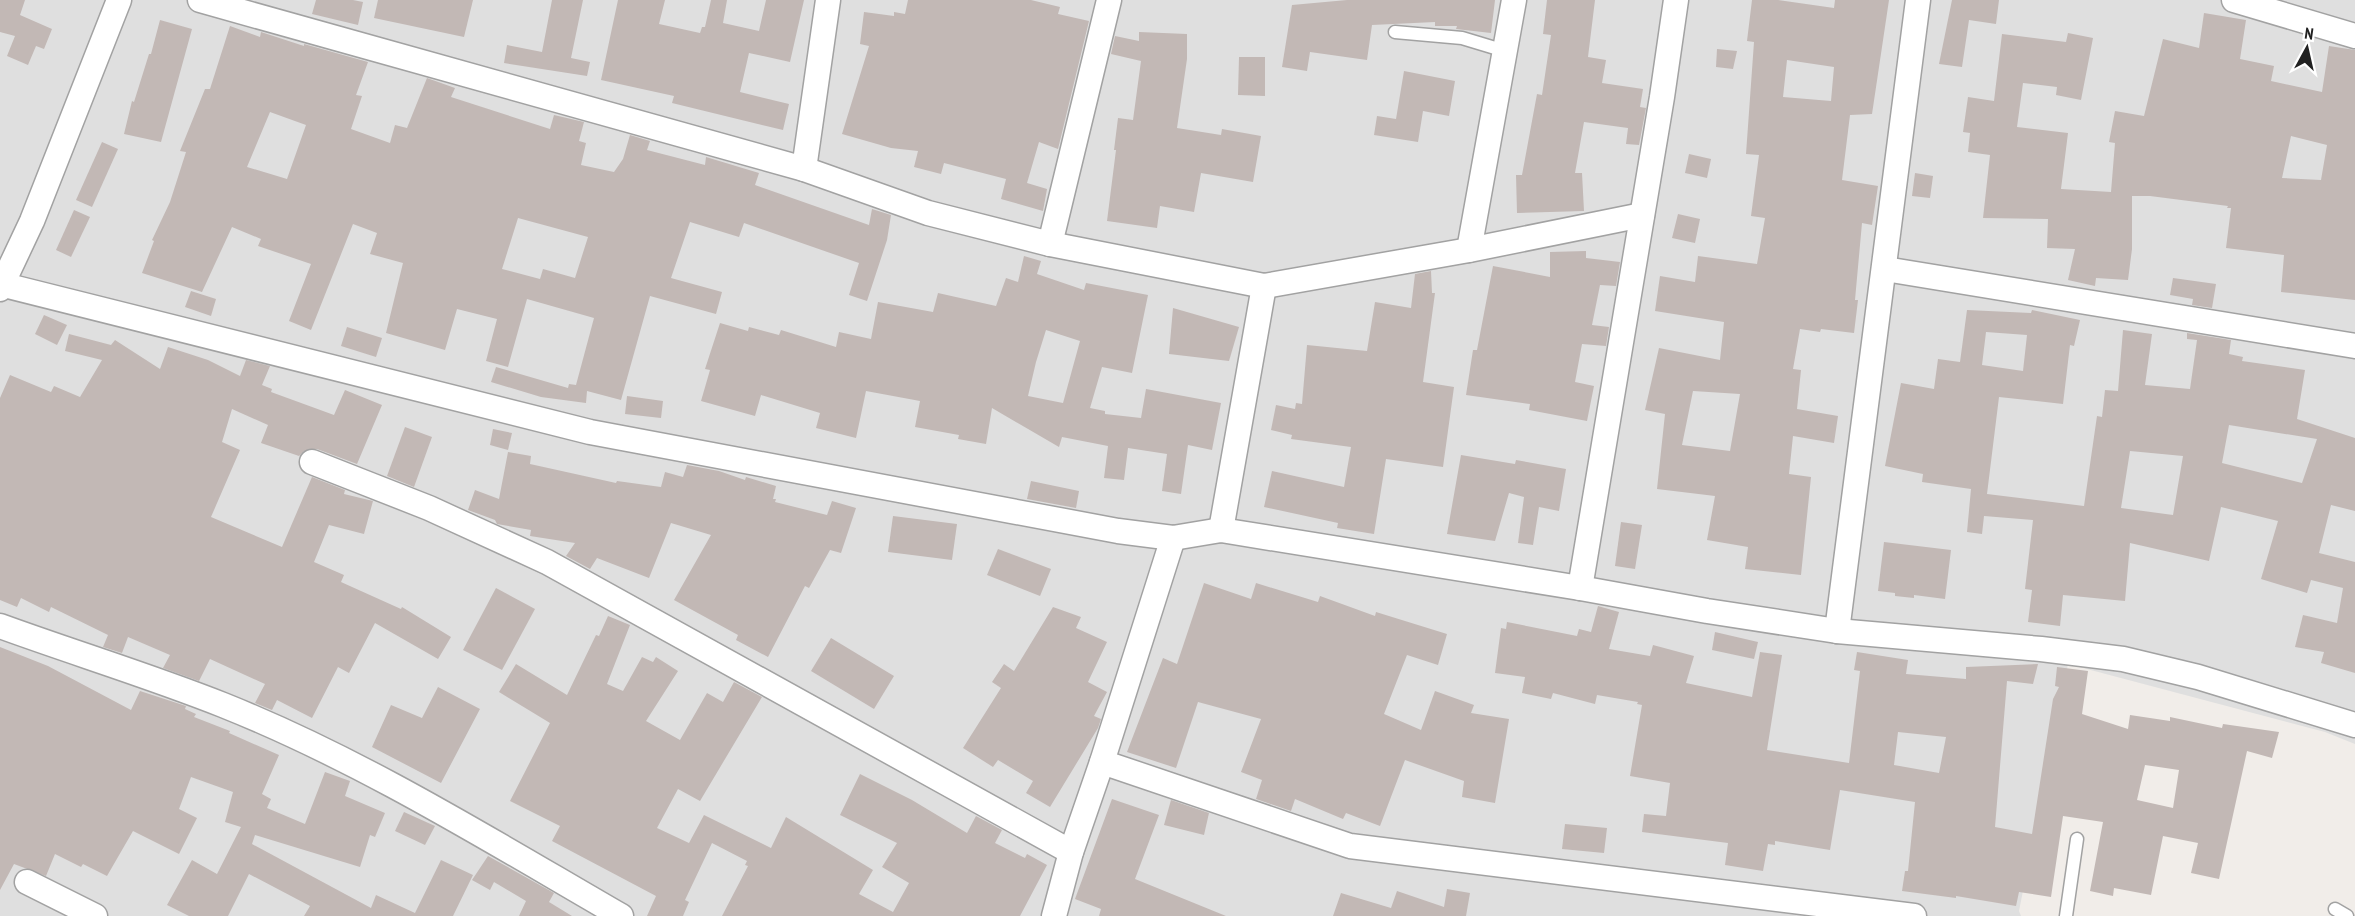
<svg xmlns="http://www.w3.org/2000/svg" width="2355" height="916" font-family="'PT Sans Narrow',sans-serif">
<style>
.residential{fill:#dfdfdf}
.building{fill:#c2b8b5;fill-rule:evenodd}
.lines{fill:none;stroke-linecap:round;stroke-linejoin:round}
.service-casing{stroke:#a2a2a2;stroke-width:15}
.minor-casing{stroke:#a2a2a2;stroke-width:27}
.service{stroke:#fff;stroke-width:12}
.minor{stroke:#fff;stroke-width:24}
</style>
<rect width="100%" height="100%" fill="#f1ede9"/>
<!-- residential -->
<path class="residential" d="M0,0H2355V744L2325,732L2068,664L2019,911L2021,916H0Z"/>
<!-- building -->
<g class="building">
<path d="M0,0H25L20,15L52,29L44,49L36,46L28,65L7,56L15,36L0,32Z"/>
<path d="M316,0H353L363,2L358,25L312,14Z"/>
<path d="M378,0H473L464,37L374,18Z"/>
<path d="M552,0H583L571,58L590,62L587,76L504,63L507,45L542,52Z"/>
<path d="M618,0H665L659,24L700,33L702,27H705L711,0H727L723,23L759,31L766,0H804L790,62L749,53L740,92L789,104L783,130L672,103L674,96L601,80Z"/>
<path d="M908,0H1031L1060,7L1058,14L1089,21L1058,149L1039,142L1027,183L1047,189L1043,211L1001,199L1006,179L944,163L941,174L914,167L918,151L891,148L842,134L869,46L860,44L864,12L894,16V12L905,14Z"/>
<path d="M1347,0H1495L1491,33L1456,29L1457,26H1435V22L1372,25L1367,60L1310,52L1307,71L1282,67L1292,5Z"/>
<path d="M1547,0H1595L1588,57L1606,60L1602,83L1643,89L1640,107L1646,108L1639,145L1626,144L1628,128L1584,122L1575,173H1582L1584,211L1517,213L1516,175H1522L1537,94L1542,95L1551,35L1543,34Z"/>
<path d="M1752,0H1778L1834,8L1835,0H1889L1872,114L1850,115L1842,180L1878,186L1872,225L1862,223L1855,300H1858L1854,333L1821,329L1820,332L1800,329L1793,369L1801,370L1797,409L1838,416L1834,443L1793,436L1789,474L1811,477L1801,575L1745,569L1748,547L1707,540L1715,496L1657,489L1665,414L1645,410L1659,348L1720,360L1724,322L1655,311L1660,276L1695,282L1698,256L1757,264L1765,218L1751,216L1759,155L1746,154L1754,42L1747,41ZM1787,60L1834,67L1831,101L1783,97ZM1693,391L1740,394L1730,451L1682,445Z"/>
<path d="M1952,0H1999L1996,24L1969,20L1962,67L1939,64Z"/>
<path d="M2204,13L2246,20L2240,59L2274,66L2271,81L2322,92L2329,46L2355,50V300L2281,292L2284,255L2226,248L2231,208H2227L2228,206L2150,196H2132V249L2128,280L2096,278L2095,286L2068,280L2075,249L2047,248L2048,219L1983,218L1990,155L1968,152L1970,133L1963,132L1968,97L1994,101L2002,34L2066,42L2068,33L2093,38L2081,100L2056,95L2057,87L2023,83L2017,127L2068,133L2061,189L2111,192L2115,143L2109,142L2115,111L2144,116L2163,39L2199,48ZM2291,136L2327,145L2321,180L2282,178Z"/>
<path d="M160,20L192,29L161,142L124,134L132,101L134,102L149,54H151Z"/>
<path d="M230,26L260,37L261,32L304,46V44L368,62L356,95L362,96L351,129L390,143L395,125L407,128L427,78L455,88L451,97L550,129L554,115L584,122L579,141L586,143L581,165L614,172L623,159L630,135L650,141L647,150L705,165L706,157L759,173L755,185L869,225L872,209L891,215L887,240L867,301L849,295L859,263L744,223L739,237L690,222L671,278L722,292L716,314L650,296L621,400L587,391L586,403L541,397L491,382L496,367L568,388L569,384L576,385L594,318L527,299L508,367L486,361L497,319L457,309L445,350L386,333L403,263L370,254L377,233L353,224L311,330L289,321L311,264L258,246L261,239L232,227L202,292L142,273L154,241L152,240L170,202L186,152L180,151L205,89H210ZM270,112L306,125L287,179L247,167ZM518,218L588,237L575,278L543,269L540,279L502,269Z"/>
<path d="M1139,32L1187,34V59L1177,128L1221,135L1222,129L1261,136L1253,182L1201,173L1194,212L1160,206L1157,228L1107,221L1116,150H1114L1118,118L1133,120L1141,61L1111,54L1115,36L1139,41Z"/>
<path d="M1717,49L1737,51L1733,69L1716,67Z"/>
<path d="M1239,57H1265V96L1238,95Z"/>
<path d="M1404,71L1455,81L1449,116L1423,111L1418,142L1374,135L1377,116L1396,119Z"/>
<path d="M102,142L118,149L92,207L76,200Z"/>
<path d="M1689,154L1711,159L1707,178L1685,173Z"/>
<path d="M1915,173L1933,176L1930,198L1912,196Z"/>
<path d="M74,210L90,217L71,257L56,250Z"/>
<path d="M1678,214L1700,219L1695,243L1672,238Z"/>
<path d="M1586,251V258L1620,262L1616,286L1600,285L1592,325L1609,327L1606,346L1582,344L1575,382L1594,386L1587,421L1529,410L1530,404L1466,395L1473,350H1477L1493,266L1550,277V252Z"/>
<path d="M1024,256L1041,261L1037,274L1084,290L1086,283L1148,295L1132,373L1102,367L1090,408L1105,411V414L1141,418L1146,389L1221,403L1212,450L1188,445L1181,494L1162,491L1167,454L1128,448L1124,480L1104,478L1108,446L1062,437L1059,447L992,408L986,444L958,439L959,435L915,427L920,401L866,391L856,438L816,428L820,413L761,395L755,416L701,401L710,370L705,369L720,323L748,331L749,327L779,335L781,330L836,347L839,332L871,339L878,302L933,312L938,293L996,306L1006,278L1018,282ZM1046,330L1080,341L1063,403L1028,396L1036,362Z"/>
<path d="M1431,271L1432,293H1435L1423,382L1454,387L1443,467L1386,459L1374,534L1337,528L1338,523L1264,507L1272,471L1344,487L1351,447L1291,439L1292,435L1271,430L1276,405L1295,409L1296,403L1302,404L1307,345L1367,351L1375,302L1411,308L1415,274Z"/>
<path d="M2173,278L2216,284L2212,308L2192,305L2193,299L2170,295Z"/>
<path d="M191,291L216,299L211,316L185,307Z"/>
<path d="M1173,308L1239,327L1229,361L1169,354Z"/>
<path d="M1967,310L2031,313L2032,310L2080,320L2074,346L2070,345L2063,404L1999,397L1987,494L2084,506L2097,416L2102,417L2105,390L2118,391L2123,330L2152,334L2145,385L2190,389L2197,340L2187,339V333L2231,340L2229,354L2243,357L2242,361L2305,370L2297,419L2355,438V511L2331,505L2319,553L2355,562V673L2321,663L2324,652L2295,647L2303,615L2337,623L2343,588L2311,580L2307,593L2261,579L2278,521L2221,507L2209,561L2130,543L2125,601L2063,595L2060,626L2028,622L2032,590L2025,589L2033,520L1984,516L1982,534L1967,532L1971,489L1922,482L1923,474L1885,466L1901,383L1934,389L1938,359L1960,362ZM1986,332L2027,335L2023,371L1982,365ZM2229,425L2317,439L2302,483L2222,463ZM2130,451L2183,456L2173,515L2121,508Z"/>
<path d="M44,315L67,325L57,345L35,334Z"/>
<path d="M347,327L382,338L376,357L341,346Z"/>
<path d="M69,334L111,345L115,340L160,369L168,347L208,360L240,376L246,360L270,366L262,385L272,389L271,392L334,415L345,390L382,405L357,464L317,449L304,451L299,456L261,443L268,425L232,409L222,442L240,450L211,517L282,547L312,477L345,490L344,494L373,501L364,534L329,525L314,562L344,575L341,582L401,609L402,607L451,637L438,659L375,623L349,673L338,667L312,718L277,700L272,710L255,703L265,684L210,659L199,681L163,668L170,655L128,637L122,653L103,647L108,635L51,607L49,612L21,598L17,607L0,600V398L10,375L51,392L54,386L80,397L102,360L65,351Z"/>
<path d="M627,396L663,401L661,418L625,414Z"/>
<path d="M405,427L432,437L414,487L387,476Z"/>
<path d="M493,429L512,433L508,450L490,445Z"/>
<path d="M508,452L531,456L530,464L616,483L617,481L661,487L665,472L683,477L687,465L719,471L745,480L746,477L776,486L773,499H776L775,502L827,515L832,501L856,508L841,553L830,550L809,588L805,586L768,657L736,640L738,635L674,600L711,535L671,523L649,578L597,558L590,569L566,556L575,543L530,536L531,530L497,524L495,520L468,510L475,490L499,499Z"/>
<path d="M1461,455L1515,464L1516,460L1566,469L1559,511L1539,507L1533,545L1518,543L1524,497L1509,493L1495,541L1447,534Z"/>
<path d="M1031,481L1079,491L1076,508L1027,499Z"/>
<path d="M893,516L957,524L952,560L888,552Z"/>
<path d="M1621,522L1642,525L1635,569L1615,566Z"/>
<path d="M1884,542L1951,550L1945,599L1914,595V598L1895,596V593L1878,591Z"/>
<path d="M998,549L1051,569L1040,596L987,575Z"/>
<path d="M1204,583L1251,599L1256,583L1318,602L1320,596L1375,616L1376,612L1447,634L1438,665L1407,655L1384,714L1421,730L1435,691L1474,705L1471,713L1509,719L1495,803L1462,797L1464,781L1405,760L1380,826L1346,813L1343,819L1295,799L1291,811L1256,799L1262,780L1241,772L1261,719L1198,702L1176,768L1127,752L1163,658L1177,664Z"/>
<path d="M496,588L535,609L502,670L463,650Z"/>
<path d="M1598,606L1619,612L1609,649L1650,656L1653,645L1694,656L1686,683L1752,697L1760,652L1782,655L1767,750L1849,763L1860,671L1854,670L1857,652L1908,660L1906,674L1966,679V667L2038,664L2033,684L2007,681L1995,827L2032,834L2053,699L2059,687L2055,686L2057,667L2088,671L2082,714L2128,729L2130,715L2170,721V717L2222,728L2223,724L2279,732L2272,758L2247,751L2219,879L2191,873L2198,843L2163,836L2151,895L2114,888L2113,896L2090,891L2103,822L2063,816L2051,897L2019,892L2016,906L1956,896V898L1902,891L1905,871H1908L1915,802L1840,790L1830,850L1775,841V845L1768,844L1763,871L1725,865L1728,843L1642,832L1644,814L1666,816L1670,783L1630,776L1642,705L1637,704L1638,702L1597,695L1595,704L1553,693L1551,699L1522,693L1525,677L1495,673L1501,628L1506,629L1507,622L1577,636L1579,629L1591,632ZM1898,732L1946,737L1939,773L1894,765ZM2145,765L2179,770L2173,808L2137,800Z"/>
<path d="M1053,607L1081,617L1076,628L1107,642L1088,682L1107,692L1094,716L1101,719L1098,728L1050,807L1026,793L1033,781L998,760L993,767L963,748L1001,688L992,682L1004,664L1014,671Z"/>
<path d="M608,616L630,625L607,684L623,691L642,657L653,662L656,657L678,671L646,721L680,740L707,693L723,702L734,682L762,697L700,801L678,789L657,828L689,843L704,815L771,848L786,817L873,870L859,894L893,912L909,883L882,867L897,843L840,815L860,774L912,800L967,833L976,816L1002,830L995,843L1025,858L1027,854L1047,865L1020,916H722L748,866L745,865L747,861L712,843L685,900L689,902L683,916H647L656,896L552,841L560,826L510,801L550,723L499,692L516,664L567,695L596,635L599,636Z"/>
<path d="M1715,632L1758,642L1754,659L1712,650Z"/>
<path d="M831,638L894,676L874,709L811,671Z"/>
<path d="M0,647L48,666L131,710L140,691L186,706L185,709L196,714L194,717L230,731L229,733L279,755L262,794L271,799L267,808L305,824L325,772L350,781L345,796L385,813L375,837L370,835L360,867L255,835L252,844L371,908L376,895L415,913L441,860L473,875L453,916H304L310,906L249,874L228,916H189L167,905L192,860L217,874L241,827L225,822L233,792L191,777L179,809L197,818L179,854L133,831L107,876L83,864L81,867L55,854L46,876L14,864L0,890Z"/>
<path d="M438,687L480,709L441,783L372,747L391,705L422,718Z"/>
<path d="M1112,799L1159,815L1135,879L1226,916H1099L1101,909L1075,899Z"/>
<path d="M1171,800L1209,813L1204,835L1164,825Z"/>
<path d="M404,812L435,826L425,845L395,831Z"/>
<path d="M1565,824L1607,828L1604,853L1562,849Z"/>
<path d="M488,856L554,893L549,902L572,916H519L526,901L494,882L490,890L472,880Z"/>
<path d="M1447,889L1470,893L1466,916H1333L1341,893L1391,908L1397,891L1444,907Z"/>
</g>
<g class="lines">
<defs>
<g id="service">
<path d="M1395,32L1462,38L1505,51"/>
<path d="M2335,909L2347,916"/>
<path d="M2066,916L2077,839"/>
</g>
<g id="minor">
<path d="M200,0L804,169L928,213L1050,244L1264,286L1469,250L1642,215"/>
<path d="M2234,0L2355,36"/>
<path d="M804,169L828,0"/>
<path d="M1050,244L1109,0"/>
<path d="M1469,250L1514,0"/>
<path d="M1885,269L2355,346"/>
<path d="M0,284L590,432L1118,531L1173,538L1221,530L1580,588L1707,611L1837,631L2041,649L2123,659L2198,677L2355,725"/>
<path d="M0,289L32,221L119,0"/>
<path d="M312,462L429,508L547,562L1071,852"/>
<path d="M1221,530L1264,286"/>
<path d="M1580,588L1662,97L1676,0"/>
<path d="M0,626C74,653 150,676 223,705C363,761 491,841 621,916"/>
<path d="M1837,631L1918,0"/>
<path d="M1102,762L1350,846L1914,916"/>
<path d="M27,882L95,916"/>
<path d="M1054,916L1071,852L1102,762L1173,538"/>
</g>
</defs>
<!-- service casing -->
<use href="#service" class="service-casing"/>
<!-- minor casing -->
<use href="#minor" class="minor-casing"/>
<!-- service -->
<use href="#service" class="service"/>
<!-- minor -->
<use href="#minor" class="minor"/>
</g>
<!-- north arrow -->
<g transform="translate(2307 48) rotate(8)" stroke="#ffffff" stroke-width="4.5" paint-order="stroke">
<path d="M0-4.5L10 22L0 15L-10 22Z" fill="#212121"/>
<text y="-9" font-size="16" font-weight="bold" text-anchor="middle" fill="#212121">N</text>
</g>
</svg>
